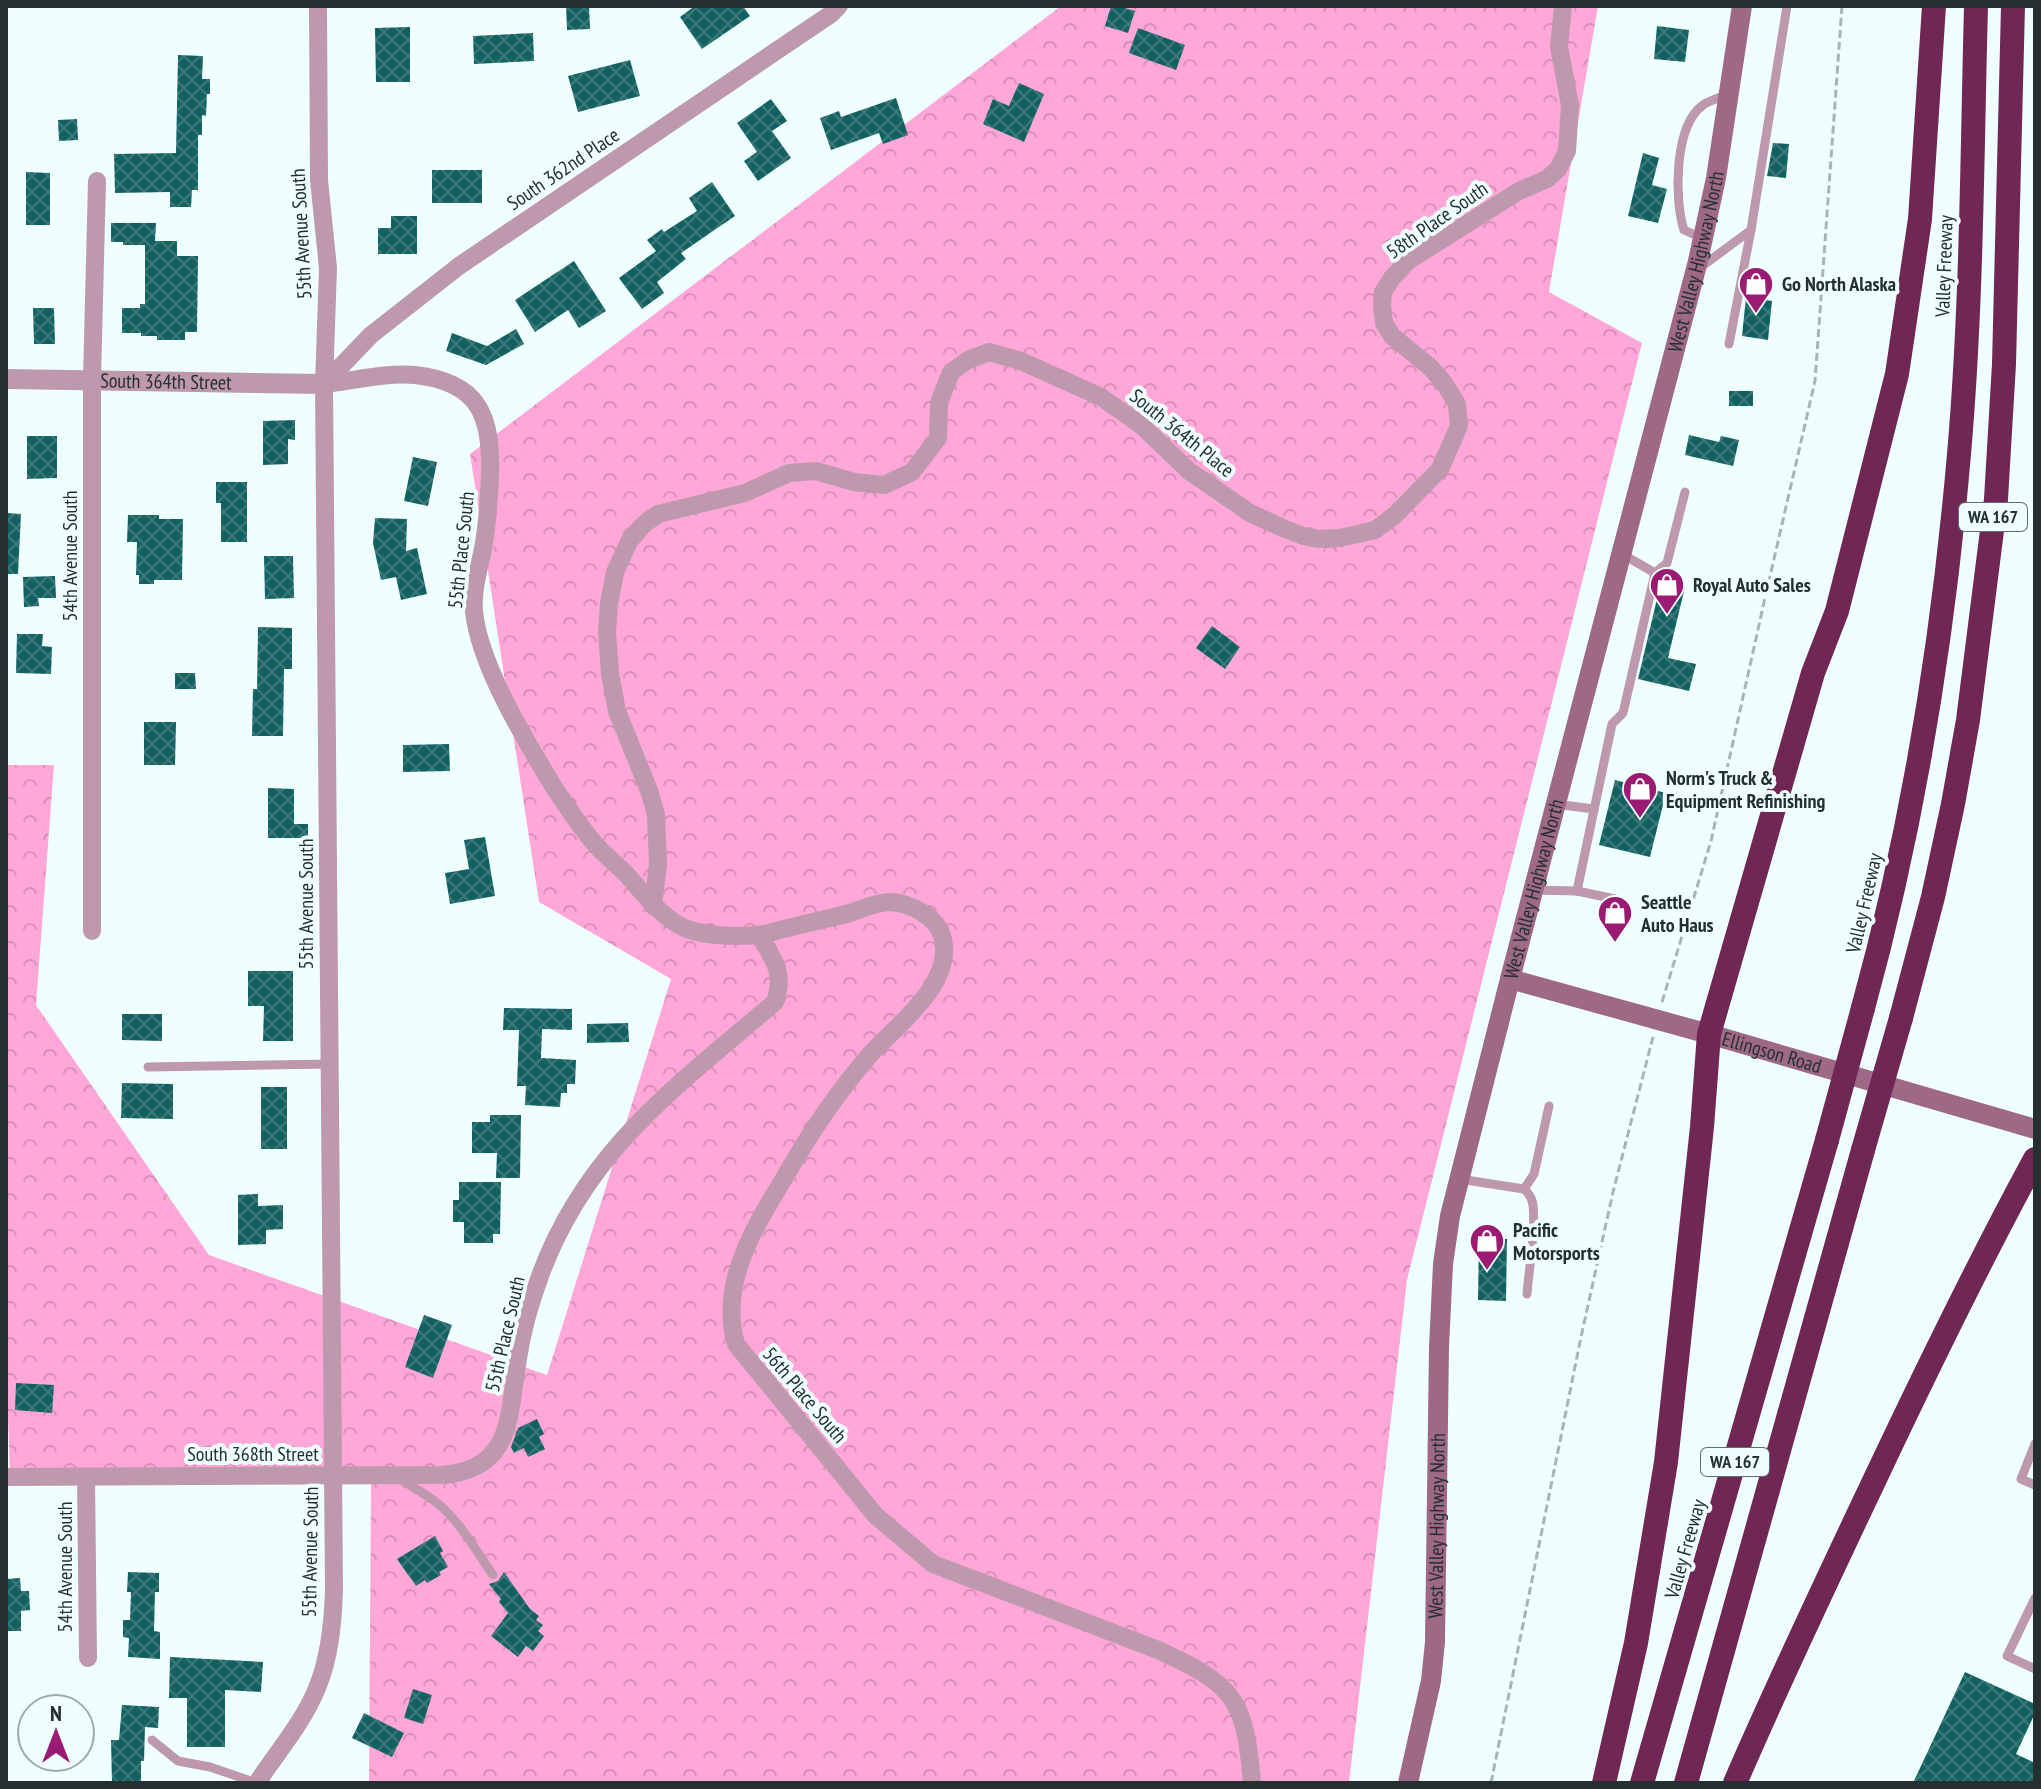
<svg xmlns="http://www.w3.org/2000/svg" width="2041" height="1789" font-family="'PT Sans Narrow',sans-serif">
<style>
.forest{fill:url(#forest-crowns)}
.building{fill:url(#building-cross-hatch)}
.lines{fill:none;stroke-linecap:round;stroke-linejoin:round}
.path{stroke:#a7b5b5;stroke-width:3;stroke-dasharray:8 4;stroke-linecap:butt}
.service{stroke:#be98ad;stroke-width:9}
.minor{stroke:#be98ad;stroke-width:18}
.tertiary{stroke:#be98ad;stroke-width:20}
.secondary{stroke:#9e6887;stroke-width:20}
.motorway{stroke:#702755;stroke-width:24}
.motorway-bridge{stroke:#702755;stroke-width:24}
.labels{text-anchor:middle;stroke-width:8;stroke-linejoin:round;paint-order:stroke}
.shield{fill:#efffff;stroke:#626d6d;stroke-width:2}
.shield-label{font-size:18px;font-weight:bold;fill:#252f2f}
.street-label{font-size:20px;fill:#252f2f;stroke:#efffff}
.poi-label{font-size:20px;font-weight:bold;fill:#252f2f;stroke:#efffff;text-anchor:start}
</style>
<defs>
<pattern id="forest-crowns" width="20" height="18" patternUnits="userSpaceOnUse" patternTransform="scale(2)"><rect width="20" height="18" fill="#fea7d8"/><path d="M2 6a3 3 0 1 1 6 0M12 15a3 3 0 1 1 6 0" fill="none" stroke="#da90ba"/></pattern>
<pattern id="building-cross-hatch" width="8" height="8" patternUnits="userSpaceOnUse" patternTransform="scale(2)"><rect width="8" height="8" fill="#146162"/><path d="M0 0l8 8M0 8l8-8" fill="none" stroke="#3e797a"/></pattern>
</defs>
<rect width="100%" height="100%" fill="#efffff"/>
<!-- forest -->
<path class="forest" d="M1061,6H1598L1549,292L1642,343L1407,1280L1349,1783H369L371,1476L10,1477L6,1355V765H54L36,1005L209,1255L547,1375L671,979L539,902L470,454Z"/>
<!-- building -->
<g class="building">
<path d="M566,6H589L590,29L567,30Z"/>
<path d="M695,6H743L750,16L702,49L680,17Z"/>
<path d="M1111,6H1118L1135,11L1128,33L1105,26Z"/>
<path d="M1657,26L1689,30L1685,62L1654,59Z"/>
<path d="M410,27V82H376L375,28Z"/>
<path d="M1138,28L1185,45L1176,70L1129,53Z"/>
<path d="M533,33L534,61L474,64L473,36Z"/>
<path d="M178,55L203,56L202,79H210V94H207L206,116L202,115V135H198V190H192L191,207H170V192L115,193L114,154L176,153Z"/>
<path d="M630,60L640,96L578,112L568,76Z"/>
<path d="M1019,83L1044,94L1024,142L983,124L993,99L1009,106Z"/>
<path d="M896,98L908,135L883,144L879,133L831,150L820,118L839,111L841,117Z"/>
<path d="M771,99L787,121L772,131L791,158L758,181L744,161L757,152L737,123Z"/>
<path d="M77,119L78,140L59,141L58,120Z"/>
<path d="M1773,143L1789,144L1786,178L1767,176Z"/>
<path d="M1643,153L1659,158L1652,185L1667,189L1658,223L1628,216Z"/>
<rect x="432" y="170" width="50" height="33"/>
<path d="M26,172L50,173V225H26Z"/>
<path d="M712,182L735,216L681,253L686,259L657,282L664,293L642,309L619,278L656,251L647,240L662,229L664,232L697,211L689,198Z"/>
<path d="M391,216H417V254H378V228H391Z"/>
<path d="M111,223H156L155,241H177V256H198L197,332H185V340H157V336H141V333H122V308H140V304H145V245H123V242H111Z"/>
<path d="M574,261L606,311L579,328L568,310L535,332L515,300Z"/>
<path d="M1746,297L1772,301L1768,340L1742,336Z"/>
<path d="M33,308H54L55,344H34Z"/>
<path d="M516,329L524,344L486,365L446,351L452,333L487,346Z"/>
<rect x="1729" y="391" width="24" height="15"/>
<path d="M295,420V440L288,439V464L263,465V421Z"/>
<path d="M1689,435L1719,442L1721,436L1739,440L1733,466L1685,455Z"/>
<path d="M27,436H57V478L27,479Z"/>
<path d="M413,457L437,462L428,506L404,501Z"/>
<path d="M216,482H247V542H221V503H216Z"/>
<path d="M6,513L21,514L18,574H6Z"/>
<path d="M128,515H159V519H183L182,580H154V584H139V575H136L137,542H127Z"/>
<path d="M375,518L407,519L406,551L417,548L427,594L401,600L396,577L381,580L373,543Z"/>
<path d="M264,556H293L294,598L265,599Z"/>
<path d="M55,576L56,598H38L39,606L24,607L23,577Z"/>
<path d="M1661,582L1685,587L1668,658L1696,664L1689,691L1638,679Z"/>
<path d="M1212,626L1240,647L1225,669L1196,648Z"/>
<path d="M258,627L292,628V669H284L283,736H252L253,689H257Z"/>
<path d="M17,634H43L42,646L52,647L51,674L16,673Z"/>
<path d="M175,673H195L196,689H175Z"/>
<path d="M144,722H176L175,765H144Z"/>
<path d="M449,744L450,771L403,772V745Z"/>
<path d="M1615,780L1666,793L1650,857L1599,845Z"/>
<path d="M268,788L294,789V824H308V838H268Z"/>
<path d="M485,837L495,896L450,904L445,873L469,869L464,840Z"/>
<path d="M248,971H293V1041H263L264,1006H248Z"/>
<path d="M504,1008L572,1009V1030L542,1029L541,1058L576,1060L575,1084H567V1093H561L560,1107L525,1105L526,1086H517L519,1030H503Z"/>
<path d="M122,1014H162V1041L122,1040Z"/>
<path d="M628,1023L629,1042L587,1043V1024Z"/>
<path d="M122,1083L173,1084V1119L121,1118Z"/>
<rect x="261" y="1087" width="26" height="62"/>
<path d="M490,1115H521L520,1178H496L497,1153H472V1122H490Z"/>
<path d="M459,1182H501L500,1234H493V1243H464V1222H453V1200H459Z"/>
<path d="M258,1194V1206L283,1205V1229L266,1230V1244L238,1245V1195Z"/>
<path d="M1479,1237L1507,1239L1506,1301L1478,1300Z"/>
<path d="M424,1315L452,1325L433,1378L405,1367Z"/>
<path d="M16,1383L54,1385L52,1413L15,1410Z"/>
<path d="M537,1419L544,1434L539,1437L545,1449L528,1457L524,1448L514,1453L511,1447L518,1428Z"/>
<path d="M435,1536L443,1551L440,1553L448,1567L439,1572L441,1575L427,1583L425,1580L416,1586L397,1559Z"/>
<path d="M128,1572L159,1573V1592H155L154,1631L160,1632V1659L128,1657L129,1638L123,1637V1620H130L131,1592H127Z"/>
<path d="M504,1572L530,1609L539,1616L536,1620L543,1625L538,1631L544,1636L533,1651L526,1646L518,1657L491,1636L508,1613L499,1602L501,1599L489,1584L498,1581Z"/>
<path d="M20,1578L21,1591H29L30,1610L21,1611V1631H6V1579Z"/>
<path d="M170,1657L263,1662L261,1692L225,1690V1747H187V1698H169Z"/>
<path d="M1965,1672L2035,1704V1713L2016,1754L2035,1763V1777L2032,1783H1913Z"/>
<path d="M413,1689L432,1695L423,1724L404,1718Z"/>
<path d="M122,1705L159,1707L158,1728L145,1727L144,1761H141V1783H112L111,1740H119Z"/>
<path d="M364,1713L404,1733L392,1757L352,1738Z"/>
</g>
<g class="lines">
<!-- path -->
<g class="path">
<path d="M1662,1002L1711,841L1765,598L1815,381L1842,6"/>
<path d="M1491,1783L1581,1337L1613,1192L1653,1037"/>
</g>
<!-- service -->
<g class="service">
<path d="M1702,238L1684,230C1674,199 1674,126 1703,105C1709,101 1719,98 1726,95"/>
<path d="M1701,267L1751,230"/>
<path d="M1729,344L1751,230L1787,6"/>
<path d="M1620,556L1629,558L1655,573"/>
<path d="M1555,804L1594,809"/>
<path d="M1533,890L1577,891L1615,899"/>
<path d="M1577,891L1612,724L1623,713L1655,573L1667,563L1685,492"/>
<path d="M148,1067L330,1064"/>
<path d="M1459,1179L1524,1189L1534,1174L1549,1106"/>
<path d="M1524,1189C1529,1193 1532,1198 1533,1205C1536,1228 1529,1269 1527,1294"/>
<path d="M2035,1444L2021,1479L2035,1485"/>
<path d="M399,1478C411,1487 425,1493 437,1503C460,1521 476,1551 493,1575"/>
<path d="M2035,1598L2007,1656L2035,1669"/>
<path d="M152,1740L178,1761L210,1767L257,1783"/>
</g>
<!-- minor -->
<g class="minor">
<path d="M324,384C352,381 387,372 415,375C480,382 492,417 490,476C489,496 488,516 485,536C482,561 472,585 474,611C479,665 527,743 555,789C568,808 580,827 595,844C605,856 618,865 628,876C644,894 666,923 690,930C710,936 737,937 758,935C768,934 778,930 788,928C807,923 827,919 846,914C861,910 875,902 890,902C911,903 938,917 943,939C953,986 895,1026 868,1057C837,1093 810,1133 786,1175C756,1225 718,1283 736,1344L876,1516L933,1564L1158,1650C1235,1685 1245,1699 1252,1783"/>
<path d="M324,384L371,335L459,266L831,14L839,6"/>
<path d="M653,906L658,864L656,815L650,793L617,711L610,674L607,632L609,604L615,572L630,540L643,525L658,514L745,493L789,473L816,471L854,482L884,485L912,472L938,438L939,403L951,372L968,360L989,352L1021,361L1101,397L1142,426L1189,471L1250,513L1283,528L1303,536L1318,539L1340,538L1375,530L1395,515L1440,469L1459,426L1457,404L1444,383L1430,367L1392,336L1384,323L1382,306L1383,292L1392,278L1408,261L1519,191L1547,179L1558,169L1567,151L1570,105L1559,47L1563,6"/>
<path d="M92,931V380L97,181"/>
<path d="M6,1477L440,1475C514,1471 508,1415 518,1359C522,1331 530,1303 540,1276C586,1150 677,1086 775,1002C785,973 774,960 759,935"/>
<path d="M86,1477L88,1658"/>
<path d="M257,1783C277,1752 303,1723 317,1688C330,1657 333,1622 334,1590L324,384L328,268L319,180L318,6"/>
</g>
<!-- tertiary -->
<path class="tertiary" id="s1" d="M6,379L324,384"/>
<!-- secondary -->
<g class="secondary">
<path id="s2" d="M1510,979L1709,1034L2035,1129"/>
<path id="s3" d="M1408,1783L1431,1681L1435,1642L1439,1347L1443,1264L1450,1216L1510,979L1698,261L1716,178L1742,6"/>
</g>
<!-- motorway -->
<g class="motorway">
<path d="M1863,1008C1913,827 1943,640 1959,454C1972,305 1972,155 1976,6"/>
<path d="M1901,1018L1933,897L1953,804L1968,720L1996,499L2004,364L2013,6"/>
<path d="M1604,1783L1636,1643L1666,1462L1702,1127L1709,1034L1813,673L1837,611L1897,374L1920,219L1934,6"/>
<path d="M1642,1783L1827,1140"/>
<path d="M1686,1783L1863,1150"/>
<path d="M1735,1783C1779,1681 1827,1580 1875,1479C1926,1371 1978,1264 2035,1159"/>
</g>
<!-- motorway-bridge -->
<g class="motorway-bridge">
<path d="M1827,1140L1863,1008"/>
<path d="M1863,1150L1901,1018"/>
</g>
</g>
<!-- icons -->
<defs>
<symbol id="shop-pin" viewBox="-11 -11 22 30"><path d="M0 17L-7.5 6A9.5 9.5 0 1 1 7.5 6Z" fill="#9a1b71" stroke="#efffff"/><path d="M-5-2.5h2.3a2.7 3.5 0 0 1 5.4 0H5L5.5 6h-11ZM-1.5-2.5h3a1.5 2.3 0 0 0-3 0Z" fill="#fff"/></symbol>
</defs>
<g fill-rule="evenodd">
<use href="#shop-pin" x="1736" y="264" width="40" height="54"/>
<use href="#shop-pin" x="1647" y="565" width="40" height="54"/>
<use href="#shop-pin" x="1620" y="769" width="40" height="54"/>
<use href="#shop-pin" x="1595" y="893" width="40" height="54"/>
<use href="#shop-pin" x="1467" y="1221" width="40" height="54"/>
</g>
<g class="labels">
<!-- shield labels -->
<g class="shield">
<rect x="1959" y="503" width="68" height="28" rx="6"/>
<rect x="1701" y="1448" width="68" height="28" rx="6"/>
</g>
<g class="shield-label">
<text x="1993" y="523">WA 167</text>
<text x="1735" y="1468">WA 167</text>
</g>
<!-- street labels -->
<g class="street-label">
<text transform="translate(563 169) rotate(-34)" y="7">South 362nd Place</text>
<text transform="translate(1437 220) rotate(-35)" y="7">58th Place South</text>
<text transform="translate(301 234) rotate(-93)" y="7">55th Avenue South</text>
<text dy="7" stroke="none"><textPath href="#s3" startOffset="1556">West Valley Highway North</textPath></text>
<text transform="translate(1944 266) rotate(-88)" y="7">Valley Freeway</text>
<text dy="7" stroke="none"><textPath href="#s1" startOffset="160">South 364th Street</textPath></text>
<text transform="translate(1182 433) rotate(39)" y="7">South 364th Place</text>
<text transform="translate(461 550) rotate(-84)" y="7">55th Place South</text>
<text transform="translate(70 556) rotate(-90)" y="7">54th Avenue South</text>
<text dy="7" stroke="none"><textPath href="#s3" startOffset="908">West Valley Highway North</textPath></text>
<text transform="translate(1864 903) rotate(-77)" y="7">Valley Freeway</text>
<text transform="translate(306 904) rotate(-90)" y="7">55th Avenue South</text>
<text dy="7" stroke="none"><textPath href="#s2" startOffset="272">Ellingson Road</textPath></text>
<text transform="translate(505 1334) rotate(-77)" y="7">55th Place South</text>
<text transform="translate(805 1395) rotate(50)" y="7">56th Place South</text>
<text x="253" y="1461">South 368th Street</text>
<text dy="7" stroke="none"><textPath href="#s3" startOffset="260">West Valley Highway North</textPath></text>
<text transform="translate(1685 1549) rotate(-74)" y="7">Valley Freeway</text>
<text transform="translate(310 1552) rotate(-89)" y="7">55th Avenue South</text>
<text transform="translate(65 1567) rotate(-90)" y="7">54th Avenue South</text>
</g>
<!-- poi labels -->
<g class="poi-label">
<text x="1782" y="291">Go North Alaska</text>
<text x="1693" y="592">Royal Auto Sales</text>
<text x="1666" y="785">Norm's Truck &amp;<tspan x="1666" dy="23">Equipment Refinishing</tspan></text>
<text x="1641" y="909">Seattle<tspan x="1641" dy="23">Auto Haus</tspan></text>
<text x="1513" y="1237">Pacific<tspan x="1513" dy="23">Motorsports</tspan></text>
</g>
</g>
<!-- border -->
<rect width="2041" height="1789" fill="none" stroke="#252f2f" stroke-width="16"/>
<!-- north arrow -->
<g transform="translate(56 1733)"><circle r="38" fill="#efffff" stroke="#9eacac" stroke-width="2"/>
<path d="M0-6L14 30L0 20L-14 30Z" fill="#9a1b71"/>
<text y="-12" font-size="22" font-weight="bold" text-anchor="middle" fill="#252f2f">N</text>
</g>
</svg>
